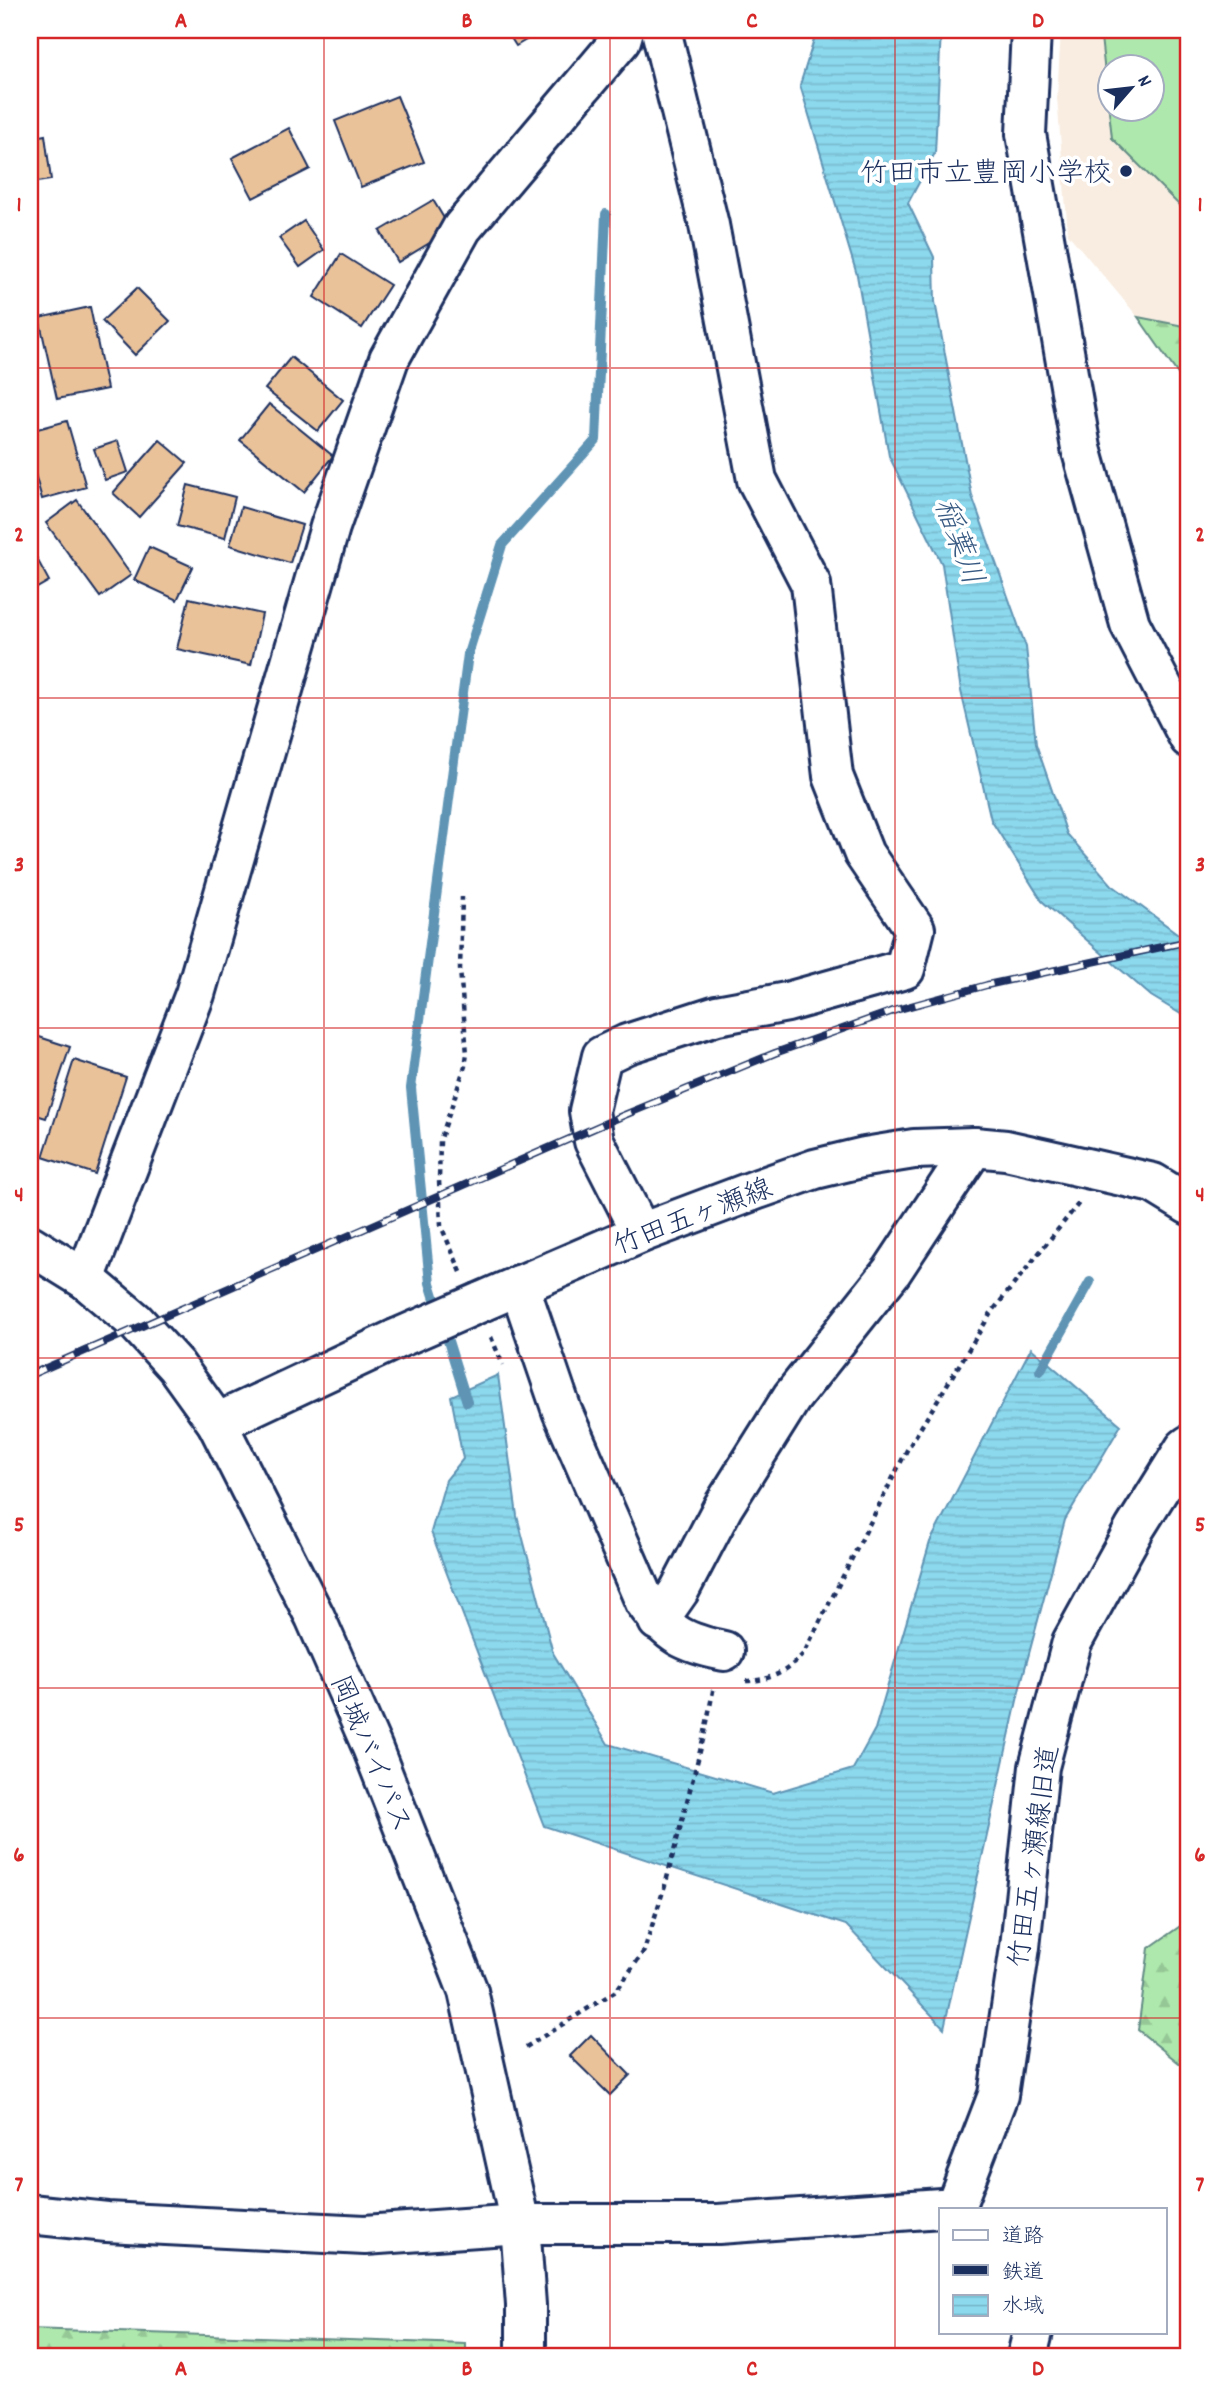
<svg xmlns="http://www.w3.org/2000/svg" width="1219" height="2386" font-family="Dekko,'Klee One',sans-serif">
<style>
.built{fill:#f9ede1;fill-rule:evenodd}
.forest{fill:url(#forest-firs);stroke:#648c85;stroke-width:2}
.pitch{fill:#aee8ac;stroke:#648c85;stroke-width:2;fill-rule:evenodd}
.water{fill:url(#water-rules);stroke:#5f94b4;stroke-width:2}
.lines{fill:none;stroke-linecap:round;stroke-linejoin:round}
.stream{stroke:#5f94b4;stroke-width:10}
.building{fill:#eac29a;stroke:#1b2f5e;stroke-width:2}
.street-casing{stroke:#1b2f5e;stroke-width:44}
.secondary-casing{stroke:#1b2f5e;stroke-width:44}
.primary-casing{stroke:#1b2f5e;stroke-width:44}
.highway-casing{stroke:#1b2f5e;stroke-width:44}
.path{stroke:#1b2f5e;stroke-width:4.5;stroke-dasharray:5 5;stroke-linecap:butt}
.street{stroke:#fff;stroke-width:38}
.secondary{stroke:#fff;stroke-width:38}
.primary{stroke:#fff;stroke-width:38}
.highway{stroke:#fff;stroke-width:38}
.rail-casing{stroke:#1b2f5e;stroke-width:8}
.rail{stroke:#fff;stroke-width:5;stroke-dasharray:16;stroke-linecap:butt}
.primary-bridge-casing{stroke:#1b2f5e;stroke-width:44;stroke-linecap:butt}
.primary-bridge{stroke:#fff;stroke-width:38}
.grid{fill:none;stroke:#d62828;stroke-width:2;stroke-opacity:0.55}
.poi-dot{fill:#1b2f5e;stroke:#fff;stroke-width:2.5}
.labels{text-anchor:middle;stroke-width:7;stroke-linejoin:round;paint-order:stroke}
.poi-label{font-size:28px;fill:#1b2f5e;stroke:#fff;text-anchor:end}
.street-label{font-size:28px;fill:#1b2f5e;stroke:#fff}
.water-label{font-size:30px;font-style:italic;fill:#375982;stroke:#fff}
.neatline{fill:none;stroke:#d62828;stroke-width:2.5}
.grid-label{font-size:23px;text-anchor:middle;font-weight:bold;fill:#d62828}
</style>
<defs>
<pattern id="forest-firs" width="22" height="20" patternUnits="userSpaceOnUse" patternTransform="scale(1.75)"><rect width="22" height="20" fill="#aee8ac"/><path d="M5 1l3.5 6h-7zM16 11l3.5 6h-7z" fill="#95c796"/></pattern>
<pattern id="water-rules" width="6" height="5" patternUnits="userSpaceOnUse" patternTransform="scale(1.75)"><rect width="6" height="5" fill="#8cd8ed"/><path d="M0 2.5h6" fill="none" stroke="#78bace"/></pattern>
</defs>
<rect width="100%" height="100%" fill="#fff"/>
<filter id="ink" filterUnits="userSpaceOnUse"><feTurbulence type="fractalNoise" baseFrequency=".0143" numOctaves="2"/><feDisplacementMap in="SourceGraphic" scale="14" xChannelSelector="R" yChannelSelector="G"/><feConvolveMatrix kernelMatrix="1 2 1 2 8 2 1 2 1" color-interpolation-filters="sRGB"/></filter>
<g filter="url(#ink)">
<!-- built -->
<path class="built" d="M1061,30H1189V327L1138,317L1068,234L1057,97ZM1110,66H1152V108H1110Z"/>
<!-- forest -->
<g class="forest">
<path d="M1138,317L1189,327V390Z"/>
<path d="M1189,1920V2071L1138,2030L1149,1948Z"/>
<path d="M30,2329L466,2344V2356H30Z"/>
</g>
<!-- pitch -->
<path class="pitch" d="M1109,30H1189V210H1184L1112,138L1101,37ZM1110,66H1152V108H1110Z"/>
<!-- water -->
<g class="water">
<path d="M817,30H941L935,153L908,203L934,257L935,302L972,496L1026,647L1036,744L1067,834L1112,885L1189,942V1019L1151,996L1042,901L991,820L961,691L942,564L889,456L857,275L800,85Z"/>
<path d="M1031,1348L1121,1425L1065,1520L1020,1687L944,2028L846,1925L544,1826L431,1532L446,1480L463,1459L451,1396L498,1375L517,1516L553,1653L608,1744L773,1793L853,1769L875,1729L930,1542Z"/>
</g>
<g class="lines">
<!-- stream -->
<g class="stream">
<path d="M1040,1371L1090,1282"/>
<path d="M467,1402L430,1283L411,1088L468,654L502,545L596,440L606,214"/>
</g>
</g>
<!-- building -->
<g class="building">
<path d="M506,30H543L516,46Z"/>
<path d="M397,96L424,162L361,187L335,121Z"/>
<path d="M289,128L310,169L253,198L232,158Z"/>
<path d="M45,135L51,180L30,183V138Z"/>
<path d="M433,200L451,230L398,262L380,231Z"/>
<path d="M304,221L324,250L300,267L279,238Z"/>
<path d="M341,254L390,285L362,328L314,297Z"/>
<path d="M137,288L170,321L135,355L102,321Z"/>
<path d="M90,307L107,389L57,399L39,318Z"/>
<path d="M291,357L343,400L318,431L265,389Z"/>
<path d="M269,404L333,456L304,492L240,440Z"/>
<path d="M67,421L86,487L42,499L30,456V431Z"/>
<path d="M160,440L187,463L139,517L113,493Z"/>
<path d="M118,441L128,472L105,480L94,449Z"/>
<path d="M188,485L235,497L225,538L177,526Z"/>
<path d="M77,500L131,575L100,597L46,523Z"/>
<path d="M241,507L302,525L290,563L230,545Z"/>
<path d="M30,546L49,581L30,592Z"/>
<path d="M149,547L193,567L177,600L134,580Z"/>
<path d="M189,598L262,614L251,665L177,649Z"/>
<path d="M30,1034L70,1047L46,1118L30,1113Z"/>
<path d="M74,1060L126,1077L95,1174L43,1157Z"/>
<path d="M591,2035L630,2075L610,2095L570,2056Z"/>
</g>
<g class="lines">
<defs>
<g id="street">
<path d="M1031,30L1026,134L1081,448L1130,624L1189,738"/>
<path d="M641,1233L594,1141L589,1111L602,1056L627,1044L717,1015L787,1002L905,969L915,929L864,854L833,776L811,584L757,480L709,225L661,30"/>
<path d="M85,1279L195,994L330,527L389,359L462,228L621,40L624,30"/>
<path d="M519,1285L562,1411L645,1602C668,1635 685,1643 724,1651"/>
<path d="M658,1621L679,1591L723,1507L792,1397L892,1271L974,1147"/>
<path d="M30,2214L107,2222L365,2235L520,2224H718L955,2207L998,2095L1020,1947L1039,1767L1072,1642L1135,1528L1185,1448L1189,1445"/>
</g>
<g id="secondary">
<path d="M955,2207L957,2209"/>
<path d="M1027,2356L1033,2332"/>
</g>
<g id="primary">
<path d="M481,1302L641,1233L758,1189L815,1169L865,1157L914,1149L974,1147L1006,1150L1153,1183L1189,1205"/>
<path d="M217,1423L396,1339"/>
</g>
<path id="highway" d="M30,1245L85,1279L135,1321L176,1366L217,1423L315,1617L372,1747L468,1991L520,2224L526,2305V2356"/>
</defs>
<!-- street casing -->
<use href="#street" class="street-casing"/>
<!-- secondary casing -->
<use href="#secondary" class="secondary-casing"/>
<!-- primary casing -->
<use href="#primary" class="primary-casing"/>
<!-- highway casing -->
<use href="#highway" class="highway-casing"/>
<!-- path -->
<g class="path">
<path d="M461,1272L441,1226L439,1180L440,1141L465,1066L467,1054L460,969L462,897"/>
<path d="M491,1337L503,1365"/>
<path d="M746,1681C772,1680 787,1672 804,1653L907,1450L991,1313L1079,1203"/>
<path d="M526,2047L616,1991L644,1951L666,1882L705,1732L714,1686"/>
</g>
<!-- street -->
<use href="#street" class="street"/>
<!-- secondary -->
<use href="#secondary" class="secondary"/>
<!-- primary -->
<use href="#primary" class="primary"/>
<!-- highway -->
<use href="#highway" class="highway"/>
<defs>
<path id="rail" d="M30,1375L622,1116L775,1053L896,1010L987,985L1189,941"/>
</defs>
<!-- rail casing -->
<use href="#rail" class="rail-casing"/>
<!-- rail -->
<use href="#rail" class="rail"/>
<defs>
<path id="primary-bridge" d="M396,1339L481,1302"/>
</defs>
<!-- primary-bridge casing -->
<use href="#primary-bridge" class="primary-bridge-casing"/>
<!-- primary-bridge -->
<use href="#primary-bridge" class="primary-bridge"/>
</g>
</g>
<!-- grid -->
<path class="grid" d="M324,30V2356M610,30V2356M895,30V2356M30,368H1189M30,698H1189M30,1028H1189M30,1358H1189M30,1688H1189M30,2018H1189"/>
<!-- markers -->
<circle class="poi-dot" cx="1126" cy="171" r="7"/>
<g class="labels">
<!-- poi labels -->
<g class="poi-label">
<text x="1112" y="181">竹田市立豊岡小学校</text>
</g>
<!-- street labels -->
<g class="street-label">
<text transform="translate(692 1215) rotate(-21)" y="10">竹田五ヶ瀬線</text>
<text transform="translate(373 1753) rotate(67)" y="10">岡城バイパス</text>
<text transform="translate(1032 1856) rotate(-82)" y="10">竹田五ヶ瀬線旧道</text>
</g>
<!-- water labels -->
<g class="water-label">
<text transform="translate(960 541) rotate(70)" y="10">稲葉川</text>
</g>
</g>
<!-- margin -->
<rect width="1219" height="2386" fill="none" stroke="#fff" stroke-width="77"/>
<!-- legend -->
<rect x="939" y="2208" width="228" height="126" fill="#ffffff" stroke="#a4acbf" stroke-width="2"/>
<rect x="953" y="2230" width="35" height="10" fill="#ffffff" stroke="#a4acbf" stroke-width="2"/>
<text x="1002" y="2242" font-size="21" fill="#1b2f5e">道路</text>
<rect x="953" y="2265" width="35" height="10" fill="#1b2f5e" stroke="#a4acbf" stroke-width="2"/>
<text x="1002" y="2278" font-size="21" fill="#1b2f5e">鉄道</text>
<rect x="953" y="2295" width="35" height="21" fill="url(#water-rules)" stroke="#a4acbf" stroke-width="2"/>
<text x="1002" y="2312" font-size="21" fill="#1b2f5e">水域</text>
<!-- north arrow -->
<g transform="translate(1131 88) rotate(62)"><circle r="33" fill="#ffffff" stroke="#a4acbf" stroke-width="2"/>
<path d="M0-5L12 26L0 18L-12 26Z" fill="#1b2f5e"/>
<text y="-10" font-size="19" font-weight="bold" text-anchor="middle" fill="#1b2f5e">N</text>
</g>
<rect x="38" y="38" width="1142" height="2310" class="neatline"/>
<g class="grid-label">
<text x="181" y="27">A</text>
<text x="467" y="27">B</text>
<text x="752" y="27">C</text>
<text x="1038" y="27">D</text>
<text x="19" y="211">1</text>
<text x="1200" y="211">1</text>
<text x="19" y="541">2</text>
<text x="1200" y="541">2</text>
<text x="19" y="871">3</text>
<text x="1200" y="871">3</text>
<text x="19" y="1201">4</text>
<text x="1200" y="1201">4</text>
<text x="19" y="1531">5</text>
<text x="1200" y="1531">5</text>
<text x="19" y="1861">6</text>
<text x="1200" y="1861">6</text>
<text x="19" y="2191">7</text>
<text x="1200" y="2191">7</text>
<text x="181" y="2375">A</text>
<text x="467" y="2375">B</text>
<text x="752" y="2375">C</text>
<text x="1038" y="2375">D</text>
</g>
</svg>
